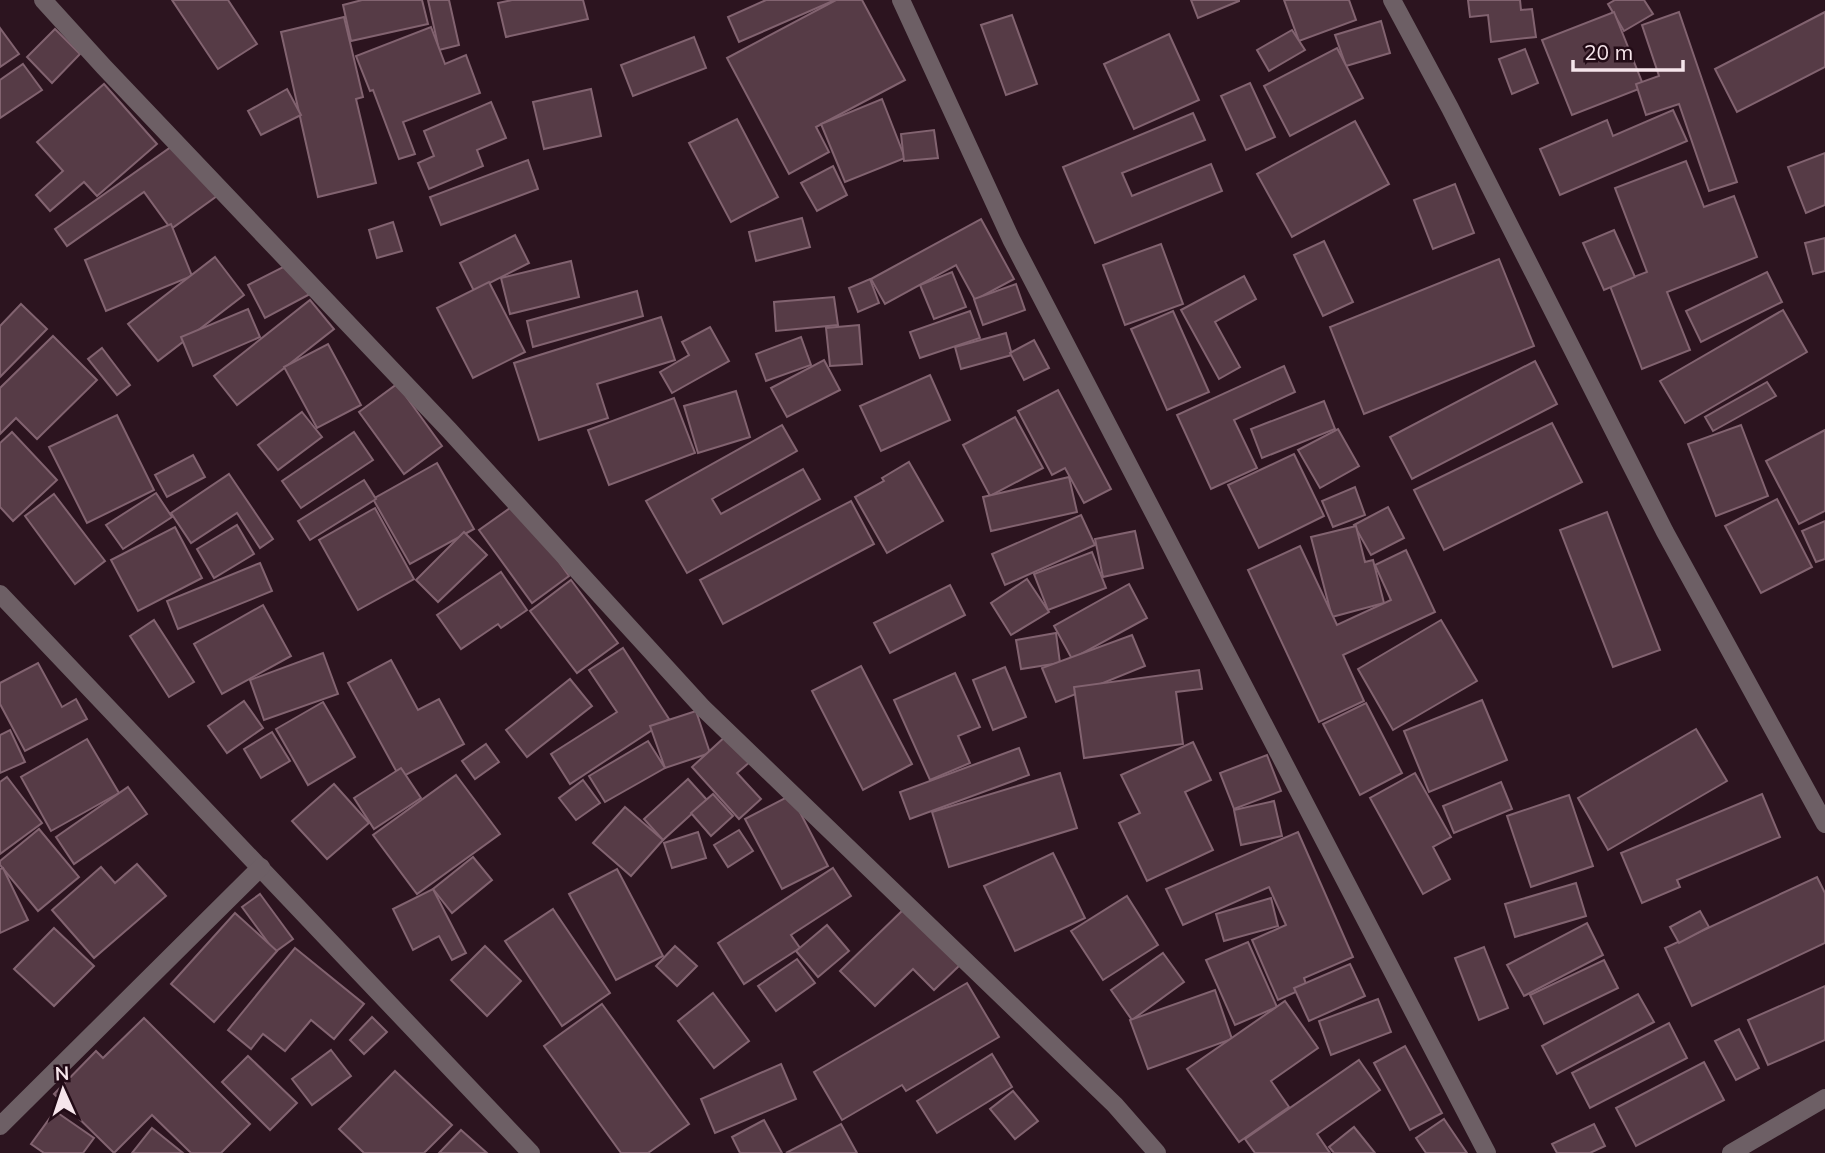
<svg xmlns="http://www.w3.org/2000/svg" width="1825" height="1153" font-family="Mulish,sans-serif">
<style>
.building{fill:#563b46;stroke:#826370;stroke-width:2}
.lines{fill:none;stroke-linecap:round;stroke-linejoin:round}
.minor{stroke:#6d5f65;stroke-width:18}
</style>
<rect width="100%" height="100%" fill="#2c141f"/>
<!-- building -->
<g class="building">
<path d="M172,0H228L257,44L218,69Z"/>
<path d="M362,0H422L428,24L351,41L343,5Z"/>
<path d="M428,0H449L459,45L439,50Z"/>
<path d="M512,0H583L588,19L506,37L498,3Z"/>
<path d="M766,0H835L739,42L728,17Z"/>
<path d="M836,0H862L905,80L816,127L829,152L789,174L727,58Z"/>
<path d="M1191,0H1239V1L1198,18Z"/>
<path d="M1284,0H1349L1356,20L1299,41Z"/>
<path d="M1468,0H1520L1521,10L1532,9L1536,37L1491,42L1488,15L1470,17Z"/>
<path d="M1615,0H1644L1653,14L1624,31L1608,4Z"/>
<path d="M1614,12L1644,87L1572,115L1542,40Z"/>
<path d="M1679,12L1737,182L1709,191L1679,104L1646,115L1636,84L1659,76L1642,25Z"/>
<path d="M1825,12V67L1737,112L1715,69Z"/>
<path d="M1012,15L1037,84L1006,95L981,25Z"/>
<path d="M344,17L363,97L356,99L376,183L318,197L281,32Z"/>
<path d="M1381,21L1390,53L1346,66L1335,35Z"/>
<path d="M431,27L445,64L466,55L480,93L403,122L415,154L399,159L373,90L370,91L356,56Z"/>
<path d="M0,28L19,54L0,67Z"/>
<path d="M55,29L80,54L52,83L27,57Z"/>
<path d="M1292,30L1305,50L1269,71L1257,50Z"/>
<path d="M1169,34L1199,100L1134,129L1104,64Z"/>
<path d="M694,37L706,68L633,96L621,65Z"/>
<path d="M1337,48L1363,98L1290,136L1264,86Z"/>
<path d="M1525,49L1538,83L1512,94L1499,59Z"/>
<path d="M23,64L42,90L0,118V80Z"/>
<path d="M1250,83L1275,137L1246,150L1221,96Z"/>
<path d="M104,84L157,144L97,196L84,182L50,211L36,195L63,171L37,142Z"/>
<path d="M287,89L301,115L261,135L248,111Z"/>
<path d="M591,89L601,136L544,149L533,102Z"/>
<path d="M882,99L905,158L845,182L821,124Z"/>
<path d="M491,102L506,138L477,150L483,166L429,189L418,163L434,156L424,131Z"/>
<path d="M1673,110L1687,141L1560,195L1540,149L1607,120L1613,136Z"/>
<path d="M1193,113L1205,140L1122,173L1132,196L1211,164L1222,191L1095,243L1063,167Z"/>
<path d="M737,119L778,197L731,222L689,143Z"/>
<path d="M1355,121L1389,184L1292,237L1257,174Z"/>
<path d="M934,130L938,158L904,161L901,134Z"/>
<path d="M178,142L217,196L171,229L144,192L67,246L55,229Z"/>
<path d="M1825,153V205L1806,213L1788,167Z"/>
<path d="M528,160L538,189L441,225L430,197Z"/>
<path d="M1686,161L1704,207L1734,196L1757,257L1667,292L1690,350L1642,369L1610,286L1647,272L1615,188Z"/>
<path d="M833,166L847,195L817,211L801,183Z"/>
<path d="M1455,184L1474,233L1433,249L1414,200Z"/>
<path d="M802,218L810,247L756,261L749,232Z"/>
<path d="M981,219L1014,279L975,300L956,265L885,304L871,279Z"/>
<path d="M393,222L402,251L377,258L369,230Z"/>
<path d="M171,224L192,276L106,311L85,260Z"/>
<path d="M1614,230L1635,277L1604,290L1583,243Z"/>
<path d="M515,235L529,263L474,291L460,263Z"/>
<path d="M1825,238V271L1813,274L1805,243Z"/>
<path d="M1324,241L1353,302L1323,316L1294,255Z"/>
<path d="M1161,244L1183,304L1125,325L1103,265Z"/>
<path d="M215,257L244,295L158,361L128,324Z"/>
<path d="M1499,259L1534,346L1364,414L1330,327Z"/>
<path d="M571,261L579,297L510,314L501,278Z"/>
<path d="M293,262L310,294L265,318L248,285Z"/>
<path d="M952,272L966,307L934,319L920,285Z"/>
<path d="M1767,272L1782,302L1701,342L1686,311Z"/>
<path d="M1244,276L1256,299L1215,322L1240,367L1219,379L1181,310Z"/>
<path d="M870,279L879,303L858,312L849,288Z"/>
<path d="M489,282L525,352L473,378L437,308Z"/>
<path d="M1016,284L1025,310L983,325L974,299Z"/>
<path d="M637,291L643,316L533,347L527,321Z"/>
<path d="M834,297L838,325L776,331L774,302Z"/>
<path d="M310,300L334,329L237,405L214,376Z"/>
<path d="M21,304L47,329L0,377V326Z"/>
<path d="M248,309L260,337L193,366L181,337Z"/>
<path d="M1783,310L1807,352L1685,423L1660,381Z"/>
<path d="M970,311L980,338L920,358L910,332Z"/>
<path d="M1173,311L1209,392L1167,410L1131,329Z"/>
<path d="M661,317L675,360L597,384L608,418L539,440L514,363Z"/>
<path d="M859,325L862,364L830,366L826,328Z"/>
<path d="M710,327L729,361L672,393L660,372L689,355L682,342Z"/>
<path d="M1006,333L1012,355L961,369L955,347Z"/>
<path d="M53,336L97,380L37,439L16,418L0,434V388Z"/>
<path d="M801,337L811,365L766,381L756,354Z"/>
<path d="M1034,340L1049,368L1024,380L1010,353Z"/>
<path d="M328,344L361,405L317,428L284,367Z"/>
<path d="M102,348L130,385L117,395L88,359Z"/>
<path d="M824,360L840,390L787,417L771,388Z"/>
<path d="M1535,361L1557,404L1412,479L1390,437Z"/>
<path d="M1284,366L1295,392L1234,420L1257,468L1211,489L1177,415Z"/>
<path d="M930,375L950,420L881,451L860,406Z"/>
<path d="M1767,382L1776,396L1713,431L1705,417Z"/>
<path d="M397,384L442,446L404,474L359,412Z"/>
<path d="M1058,390L1111,489L1084,503L1065,468L1052,475L1018,411Z"/>
<path d="M736,391L750,437L698,453L684,406Z"/>
<path d="M674,398L695,453L609,485L588,430Z"/>
<path d="M1324,401L1335,429L1262,458L1251,429Z"/>
<path d="M302,412L322,437L278,470L258,445Z"/>
<path d="M117,415L154,490L87,523L49,447Z"/>
<path d="M1015,417L1043,468L990,496L963,445Z"/>
<path d="M1552,423L1582,482L1444,550L1414,490Z"/>
<path d="M782,425L797,451L712,499L721,514L803,469L820,499L687,573L646,501Z"/>
<path d="M1741,425L1768,496L1716,516L1688,444Z"/>
<path d="M1338,429L1359,466L1320,488L1298,450Z"/>
<path d="M1825,430V511L1799,524L1766,461Z"/>
<path d="M12,432L57,480L13,521L0,507V443Z"/>
<path d="M354,432L373,460L301,508L282,481Z"/>
<path d="M1294,454L1324,516L1259,548L1228,485Z"/>
<path d="M193,455L205,477L167,497L155,475Z"/>
<path d="M909,462L943,521L887,553L855,497L884,481L882,478Z"/>
<path d="M437,463L474,529L410,564L373,499Z"/>
<path d="M229,474L273,539L260,548L237,513L191,543L171,513Z"/>
<path d="M1069,477L1077,512L991,531L983,497Z"/>
<path d="M364,480L376,499L310,540L298,521Z"/>
<path d="M1355,487L1365,515L1333,527L1322,501Z"/>
<path d="M156,493L172,517L123,549L106,525Z"/>
<path d="M54,494L105,561L75,584L25,516Z"/>
<path d="M1777,499L1812,567L1761,593L1725,526Z"/>
<path d="M851,501L874,544L723,624L700,580Z"/>
<path d="M517,503L569,576L532,603L479,530Z"/>
<path d="M1388,507L1404,538L1371,555L1354,525Z"/>
<path d="M375,508L414,579L358,610L319,540Z"/>
<path d="M1607,512L1660,650L1613,667L1560,530Z"/>
<path d="M1081,515L1095,545L1005,585L992,554Z"/>
<path d="M1825,521V559L1816,562L1802,531Z"/>
<path d="M237,525L254,554L214,578L197,549Z"/>
<path d="M1356,526L1365,562L1373,560L1384,603L1332,617L1311,537Z"/>
<path d="M175,527L202,578L138,611L111,560Z"/>
<path d="M1135,531L1143,568L1103,577L1095,539Z"/>
<path d="M464,532L487,555L438,602L416,580Z"/>
<path d="M1300,546L1337,625L1391,600L1375,565L1406,550L1435,612L1343,655L1364,701L1319,722L1248,570Z"/>
<path d="M1092,552L1106,588L1048,610L1034,574Z"/>
<path d="M260,563L272,591L178,629L167,601Z"/>
<path d="M501,572L527,610L501,628L498,624L461,649L437,615Z"/>
<path d="M1027,579L1049,612L1011,635L991,603Z"/>
<path d="M571,580L618,643L577,673L530,611Z"/>
<path d="M1129,584L1147,618L1072,659L1054,626Z"/>
<path d="M950,585L965,615L890,653L874,623Z"/>
<path d="M263,605L291,656L222,694L194,644Z"/>
<path d="M154,620L194,682L169,697L130,636Z"/>
<path d="M1441,620L1477,681L1393,730L1358,669Z"/>
<path d="M1056,633L1060,663L1021,669L1016,640Z"/>
<path d="M1132,635L1145,666L1056,702L1042,668Z"/>
<path d="M623,648L669,719L570,784L551,754L617,712L589,670Z"/>
<path d="M323,653L338,694L264,720L250,680Z"/>
<path d="M391,660L418,710L439,699L464,744L400,778L348,683Z"/>
<path d="M38,663L62,707L76,699L87,719L25,751L0,704V683Z"/>
<path d="M861,666L912,764L863,790L812,691Z"/>
<path d="M1005,667L1026,717L993,730L973,680Z"/>
<path d="M1199,670L1202,689L1176,692L1183,744L1084,758L1074,687Z"/>
<path d="M955,673L980,727L958,736L970,763L930,780L894,700Z"/>
<path d="M570,679L592,706L527,757L506,730Z"/>
<path d="M1482,700L1507,760L1429,792L1404,731Z"/>
<path d="M244,701L263,728L227,753L208,726Z"/>
<path d="M323,702L355,757L308,785L276,729Z"/>
<path d="M1366,703L1402,773L1360,795L1323,724Z"/>
<path d="M696,711L710,753L665,768L650,726Z"/>
<path d="M1696,729L1727,781L1608,850L1578,798Z"/>
<path d="M10,730L25,762L0,773V735Z"/>
<path d="M272,732L290,761L261,778L244,749Z"/>
<path d="M727,735L751,761L737,773L761,799L739,819L692,767Z"/>
<path d="M87,739L119,793L51,831L21,777Z"/>
<path d="M648,741L665,768L605,802L589,776Z"/>
<path d="M1193,742L1211,780L1185,792L1213,850L1147,881L1119,823L1140,813L1121,775Z"/>
<path d="M486,744L499,762L475,779L462,761Z"/>
<path d="M1019,748L1029,775L910,819L900,792Z"/>
<path d="M1267,755L1281,791L1234,809L1220,773Z"/>
<path d="M401,768L421,798L374,829L354,798Z"/>
<path d="M1060,773L1077,828L949,867L932,812Z"/>
<path d="M1415,773L1451,837L1433,847L1450,879L1423,894L1370,798Z"/>
<path d="M456,775L500,834L417,894L373,835Z"/>
<path d="M7,777L42,823L0,854V782Z"/>
<path d="M688,779L707,800L663,840L644,819Z"/>
<path d="M583,780L600,803L576,820L559,798Z"/>
<path d="M1501,782L1512,809L1454,833L1443,806Z"/>
<path d="M334,784L369,823L327,859L292,821Z"/>
<path d="M128,787L147,814L74,864L56,837Z"/>
<path d="M713,794L733,816L711,836L691,813Z"/>
<path d="M1762,794L1780,837L1677,880L1680,887L1642,903L1621,853Z"/>
<path d="M791,795L828,866L782,889L745,819Z"/>
<path d="M1569,795L1593,866L1531,887L1507,816Z"/>
<path d="M1274,801L1282,836L1241,845L1234,810Z"/>
<path d="M625,807L663,840L631,876L593,843Z"/>
<path d="M39,829L79,877L38,911L0,865V861Z"/>
<path d="M739,830L753,851L728,867L714,845Z"/>
<path d="M698,832L706,858L672,868L664,843Z"/>
<path d="M1298,832L1353,957L1304,978L1307,987L1278,1000L1252,940L1286,925L1269,887L1183,925L1166,889Z"/>
<path d="M1053,853L1085,918L1015,951L984,886Z"/>
<path d="M473,857L492,880L452,913L433,889Z"/>
<path d="M137,864L166,896L94,958L52,910L101,867L115,883Z"/>
<path d="M3,868L28,920L0,933V869Z"/>
<path d="M833,868L851,896L791,935L800,948L744,984L718,943Z"/>
<path d="M617,869L663,956L616,980L569,894Z"/>
<path d="M1817,877L1825,893V943L1692,1006L1665,948Z"/>
<path d="M1576,883L1586,916L1515,937L1505,904Z"/>
<path d="M433,889L466,953L452,960L439,936L413,950L393,909Z"/>
<path d="M260,894L293,939L275,952L242,907Z"/>
<path d="M1127,896L1158,945L1103,980L1071,931Z"/>
<path d="M1271,898L1278,926L1224,941L1216,914Z"/>
<path d="M553,909L610,993L562,1026L505,941Z"/>
<path d="M904,909L960,965L934,990L913,969L875,1006L840,971Z"/>
<path d="M1700,911L1709,927L1679,943L1670,927Z"/>
<path d="M235,913L277,951L214,1022L171,984Z"/>
<path d="M1587,923L1603,955L1524,996L1507,965Z"/>
<path d="M827,925L849,951L818,977L796,951Z"/>
<path d="M54,928L94,966L54,1006L14,969Z"/>
<path d="M1248,942L1277,1007L1235,1025L1206,960Z"/>
<path d="M485,946L521,981L487,1016L451,980Z"/>
<path d="M675,946L697,966L677,986L656,966Z"/>
<path d="M1484,947L1508,1008L1479,1020L1455,958Z"/>
<path d="M295,948L364,1004L334,1039L311,1020L285,1051L263,1034L251,1049L228,1030Z"/>
<path d="M1163,953L1184,982L1132,1020L1111,990Z"/>
<path d="M797,959L815,983L776,1011L758,986Z"/>
<path d="M1604,960L1618,988L1544,1024L1530,995Z"/>
<path d="M1350,964L1365,996L1309,1021L1294,988Z"/>
<path d="M967,983L999,1037L906,1091L902,1085L842,1120L814,1072Z"/>
<path d="M1825,986V1040L1768,1065L1748,1020Z"/>
<path d="M1215,990L1232,1039L1148,1069L1130,1020Z"/>
<path d="M713,993L749,1041L714,1068L678,1021Z"/>
<path d="M1638,994L1654,1022L1557,1074L1542,1046Z"/>
<path d="M1378,999L1391,1032L1331,1055L1319,1021Z"/>
<path d="M1285,1001L1318,1048L1271,1081L1289,1107L1239,1142L1187,1069Z"/>
<path d="M602,1004L689,1124L648,1153H621L544,1046Z"/>
<path d="M372,1017L387,1032L364,1054L350,1040Z"/>
<path d="M144,1018L250,1124L221,1153H191L152,1115L114,1153L54,1094L96,1051L103,1058Z"/>
<path d="M1669,1023L1687,1058L1590,1108L1572,1073Z"/>
<path d="M1739,1029L1759,1068L1736,1080L1715,1041Z"/>
<path d="M1405,1046L1442,1113L1410,1130L1374,1063Z"/>
<path d="M331,1050L351,1076L312,1105L292,1079Z"/>
<path d="M992,1054L1012,1087L937,1133L917,1101Z"/>
<path d="M248,1056L297,1103L270,1130L222,1082Z"/>
<path d="M1359,1060L1380,1090L1317,1134L1330,1153H1255L1245,1139Z"/>
<path d="M1704,1062L1724,1100L1636,1146L1616,1108Z"/>
<path d="M781,1064L796,1099L715,1133L701,1099Z"/>
<path d="M395,1071L452,1125L424,1153H364L339,1129Z"/>
<path d="M1013,1091L1038,1121L1015,1139L990,1109Z"/>
<path d="M55,1111L94,1138L83,1153H44L31,1144Z"/>
<path d="M1444,1119L1467,1153H1426L1416,1138Z"/>
<path d="M764,1120L782,1153H740L732,1137Z"/>
<path d="M841,1124L857,1153H786Z"/>
<path d="M1594,1124L1605,1146L1590,1153H1557L1552,1144Z"/>
<path d="M1354,1127L1375,1153H1334L1329,1147Z"/>
<path d="M152,1128L183,1153H132Z"/>
<path d="M461,1130L487,1153H439Z"/>
</g>
<g class="lines">
<!-- minor -->
<g class="minor">
<path d="M43,0L104,67L449,430L703,708L1115,1105L1157,1153"/>
<path d="M901,0L1011,239L1487,1153"/>
<path d="M1392,0L1450,108L1665,532L1825,824"/>
<path d="M0,594L531,1153"/>
<path d="M0,1126L261,867"/>
<path d="M1731,1153L1825,1098"/>
</g>
</g>
<!-- north arrow -->
<g transform="translate(63 1090) rotate(357)" stroke="#220b16" stroke-width="5" paint-order="stroke">
<path d="M0-5L12 26L0 18L-12 26Z" fill="#f6e5eb"/>
<text y="-10" font-size="19" font-weight="bold" text-anchor="middle" fill="#f6e5eb">N</text>
</g>
<!-- scale -->
<path d="M1573 60v10h110v-10" fill="none" stroke="#f6e5eb" stroke-width="3.5"/>
<text x="1584" y="60" font-size="21" fill="#f6e5eb" stroke="#220b16" stroke-width="5" paint-order="stroke">20 m</text>
</svg>
